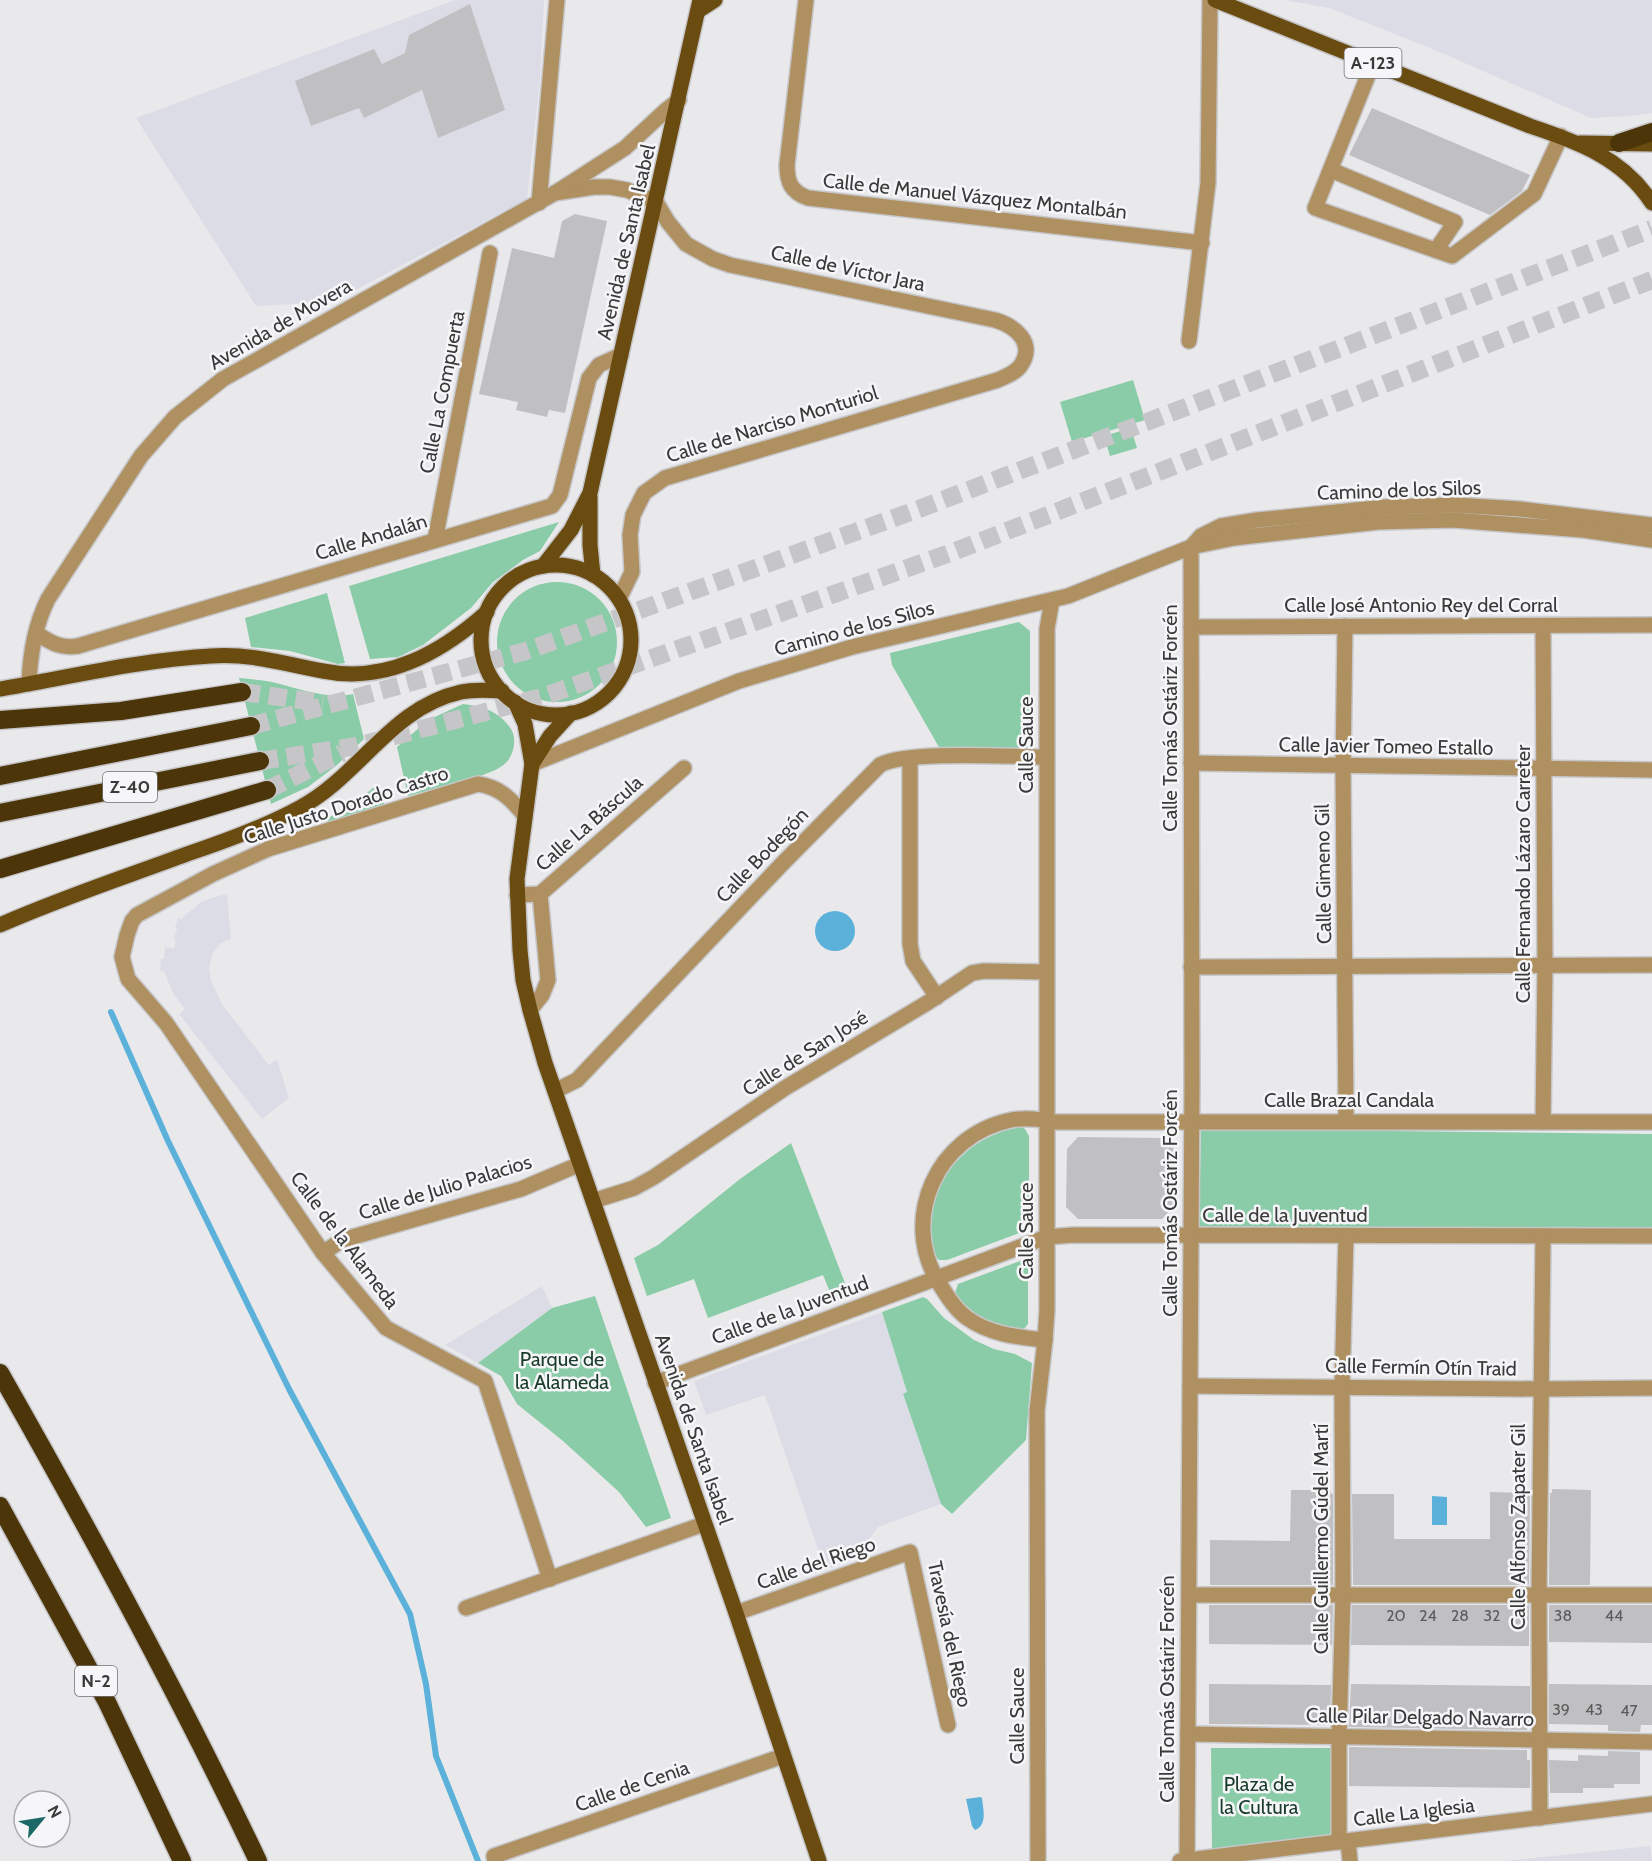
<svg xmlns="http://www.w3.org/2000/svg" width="1652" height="1861" font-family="Cabin,sans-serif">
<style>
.built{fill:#dcdce7}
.green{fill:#8acca7}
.water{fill:#5cb1db}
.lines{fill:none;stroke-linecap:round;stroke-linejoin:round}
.stream{stroke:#5cb1db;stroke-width:6}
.building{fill:#c0c0c3}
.highway-tunnel{stroke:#c6c6c9;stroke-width:18;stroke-dasharray:18 9;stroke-linecap:butt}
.minor-casing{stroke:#c6c6c9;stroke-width:18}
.major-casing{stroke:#c6c6c9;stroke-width:18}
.highway-casing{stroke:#c6c6c9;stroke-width:21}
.minor{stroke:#af9061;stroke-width:15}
.major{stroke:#6a4b10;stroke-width:15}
.highway{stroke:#4d350a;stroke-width:18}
.labels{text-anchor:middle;stroke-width:5;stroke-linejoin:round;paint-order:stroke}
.number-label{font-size:16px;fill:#5c5c5d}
.shield{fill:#f6f6f9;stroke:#727274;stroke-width:1.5}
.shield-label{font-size:18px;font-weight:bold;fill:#3a3a3b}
.street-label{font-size:20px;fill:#3a3a3b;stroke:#f6f6f9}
.park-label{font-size:20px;fill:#193c2a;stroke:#f6f6f9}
</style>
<rect width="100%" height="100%" fill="#e9e9ec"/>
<!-- built -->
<g class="built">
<path d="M455,0H544L540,78L527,199L333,302L256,306L136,118Z"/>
<path d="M1284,0H1652V113L1630,116L1591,118L1430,48L1329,8Z"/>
<path d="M227,894L231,939L221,943L213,953L209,967L211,981L222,1004L269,1065L277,1059L289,1098L262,1119L179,1014L185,1009L174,995L164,972L160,971L161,959H164L165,947L174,949L176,940L174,939L177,928H175L178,918L181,919L201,902L214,897Z"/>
<path d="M542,1286L552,1308L478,1363L445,1345Z"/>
<path d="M882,1312L907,1393L903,1395L941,1504L878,1527L854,1560L825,1570L765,1395L706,1415L694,1381Z"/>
<path d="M1650,1846L1652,1861H1503L1592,1852Z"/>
</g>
<!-- green -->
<g class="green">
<path d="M1133,380L1145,420L1072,442L1060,402Z"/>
<path d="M1131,428L1137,448L1110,456L1104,436Z"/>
<path d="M559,522L540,551L523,560L493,582L471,608L423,645L398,657L370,659L349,586Z"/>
<circle cx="557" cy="642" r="60"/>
<path d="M327,593L345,663L338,664L290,651L251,647L245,618Z"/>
<path d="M1019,622L1030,631V750L940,749L892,665L890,653Z"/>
<path d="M239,678C250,679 261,680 272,682C298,688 327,700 353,694L364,739L337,765L308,787L271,804Z"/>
<path d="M463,704C482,706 499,711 511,729C518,740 513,759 502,766C486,778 430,789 408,796L397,747L428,720Z"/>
<path d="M378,784L385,806L326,822L325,819L348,808Z"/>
<path d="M1021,1127L1025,1129L1029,1136V1220L1025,1229L1019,1233L947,1260H939C931,1253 931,1240 931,1230C930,1177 970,1135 1021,1127Z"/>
<path d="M1201,1129L1652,1134V1228L1346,1236L1199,1229Z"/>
<path d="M791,1143L850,1296L834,1302L823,1275L708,1318L694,1279L647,1296L634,1258L658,1245L740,1179Z"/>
<path d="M1020,1261H1025L1028,1266V1324L1024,1329C999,1330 969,1314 955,1293L958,1284Z"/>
<path d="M595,1296L671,1518L646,1527L619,1492L563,1441L517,1404L501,1376L478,1363L552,1308Z"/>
<path d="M923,1297L927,1299L944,1318L974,1340L994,1349L1015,1354L1032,1363L1026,1440L952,1514L941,1504L903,1394L907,1392L882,1312Z"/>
<path d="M1211,1748H1331L1330,1835L1212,1850Z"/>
</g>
<!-- water -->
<g class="water">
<circle cx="835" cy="931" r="20"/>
<path d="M1432,1496L1447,1497V1525H1432Z"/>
<path d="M980,1797L982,1798C983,1809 988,1825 975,1830L972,1826L966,1799Z"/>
</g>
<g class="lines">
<!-- stream -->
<path class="stream" d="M111,1012L168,1141L289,1389L410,1614L426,1684L436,1756L478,1861"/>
</g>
<!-- building -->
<g class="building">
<path d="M470,4L505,110L438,138L422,90L364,118L359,108L311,126L295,81L374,49L382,64L405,53L409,35Z"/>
<path d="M1372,108L1530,175L1522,191L1490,215L1349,155Z"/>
<path d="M575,214L607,221L565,413L549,410L547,417L516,410L518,402L479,394L512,248L554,258L562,221Z"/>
<path d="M1078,1137L1163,1138L1174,1149V1207L1162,1219H1078L1066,1207L1067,1149Z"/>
<path d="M1552,1489L1591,1490L1590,1585H1549L1550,1493H1552Z"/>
<path d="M1291,1490H1331V1493L1333,1494V1585H1210V1540L1290,1541Z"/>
<path d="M1490,1492L1530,1493L1529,1585H1353L1352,1494H1394V1539H1490Z"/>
<path d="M1209,1605H1333L1332,1645L1209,1644Z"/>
<path d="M1352,1605H1529V1646L1351,1645Z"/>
<path d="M1549,1605H1652V1643L1549,1642Z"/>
<path d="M1209,1684L1331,1685L1330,1725L1209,1724Z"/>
<path d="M1351,1684L1530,1686V1724H1528L1527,1730L1349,1727Z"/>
<path d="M1549,1684L1652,1685V1725H1641L1640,1732L1608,1731V1725L1549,1724Z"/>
<path d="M1349,1747L1527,1750V1760H1530V1788L1349,1786Z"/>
<path d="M1608,1751L1640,1752V1784H1614V1788H1583V1793H1550L1549,1760L1578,1761V1755L1608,1756Z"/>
</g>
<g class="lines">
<!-- highway-tunnel -->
<g class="highway-tunnel">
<path d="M242,692L323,703"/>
<path d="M251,726L526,651L919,509L1652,229"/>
<path d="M260,761L357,746L542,697L953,552L1652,280"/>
<path d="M267,790L342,753"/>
</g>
<defs>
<g id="minor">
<path d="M806,0L787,165C787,182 791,192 808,198L1202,243"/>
<path d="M1373,63L1315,208L1452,256L1534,194L1561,136"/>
<path d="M1331,170L1455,222L1436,250"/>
<path d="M555,193L594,187H610L627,190L656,202L668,222L686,244L713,259L730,265L995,320C1015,326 1036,343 1021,365C1016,373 1006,376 998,380L665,478L644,493L633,515L630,535L632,572L619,599"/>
<path d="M539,203L557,0"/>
<path d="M1189,341L1208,183L1210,0"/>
<path d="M435,540L490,253"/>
<path d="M1345,626L1343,767L1346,1121"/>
<path d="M1543,626L1545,966L1543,1122"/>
<path d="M1191,627L1652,625"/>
<path d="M36,633C50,642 60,649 78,646L552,506L560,495L589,378L599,365L621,355"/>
<path d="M29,684C30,655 35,625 48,599L141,456L175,417L223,379L555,193L625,148L665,111L679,100"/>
<path d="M910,758V944L913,961L937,997"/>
<path d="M1191,763L1652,770"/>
<path d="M532,764L739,681L852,647L1068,596L1191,547L1234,538L1378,522L1453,520L1583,530L1652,540"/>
<path d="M525,816C512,800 500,787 478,784L268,849L213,874L137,915L132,921L127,935L122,957L128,979L166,1023L323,1253L386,1328L485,1381L550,1579"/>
<path d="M517,895L540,894L684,768"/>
<path d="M1191,967L1652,965"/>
<path d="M530,1010L542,995L548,980L540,894"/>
<path d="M555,1091L577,1080L782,864L880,765C905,750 1013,757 1047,757"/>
<path d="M593,1201L634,1188L654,1177L785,1088L927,1003L972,973L984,971L1046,972"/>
<path d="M323,1253L342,1240L521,1189L580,1164"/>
<path d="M1045,1340C1018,1337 991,1335 967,1318C955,1309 947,1296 939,1283C899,1219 937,1135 1011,1120C1026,1117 1041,1119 1056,1122H1652"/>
<path d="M655,1383L1047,1237L1073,1235L1652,1236"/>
<path d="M1190,1386L1540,1389L1652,1388"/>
<path d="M1189,1595H1652"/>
<path d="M466,1608L704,1524"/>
<path d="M736,1613L910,1552L948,1725"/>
<path d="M1188,1734L1652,1742"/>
<path d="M1540,1818L1539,1594L1543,1236"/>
<path d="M1348,1841L1350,1861"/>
<path d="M1339,1842V1737L1343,1595L1342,1387L1346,1236"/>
<path d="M1187,1860L1192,1084L1191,547L1201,536L1221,526L1257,520L1386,507L1455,505L1520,509L1652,525"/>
<path d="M495,1861L494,1856L783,1756"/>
<path d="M1038,1861L1037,1411L1045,1340L1047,1310V629L1052,600"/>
<path d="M1180,1861L1652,1804"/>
</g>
<g id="major">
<path d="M1215,0L1530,126C1578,142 1623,158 1652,203"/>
<path d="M698,11L715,0"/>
<path d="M1580,143L1652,144"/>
<path d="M590,497V545L593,575"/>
<circle cx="556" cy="640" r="75"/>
<path d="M543,566L571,530L590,493L700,0"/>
<path d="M0,689C70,677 140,660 211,656C250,653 285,664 323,671C386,684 441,653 487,612"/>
<path d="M515,702L525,724L532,764L517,879L520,950L523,980L530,1010L545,1063L736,1613L819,1861"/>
<path d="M532,764L550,736L571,713"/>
<path d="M0,925C61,898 125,877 187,854C226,841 265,827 301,807C360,775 392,707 461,692C474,689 489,690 502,691"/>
</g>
<g id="highway">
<path d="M1619,143L1652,132"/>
<path d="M0,720L121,711L242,692"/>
<path d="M0,776L251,726"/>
<path d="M0,813L260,761"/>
<path d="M0,869L267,790"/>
<path d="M0,1373C91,1533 179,1695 258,1861"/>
<path d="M0,1506L107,1702L182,1861"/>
</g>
</defs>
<!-- minor casing -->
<use href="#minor" class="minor-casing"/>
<!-- major casing -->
<use href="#major" class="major-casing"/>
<!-- highway casing -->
<use href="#highway" class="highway-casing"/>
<!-- minor -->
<use href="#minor" class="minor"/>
<!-- major -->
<use href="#major" class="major"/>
<!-- highway -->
<use href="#highway" class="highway"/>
</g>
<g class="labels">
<!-- number labels -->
<g class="number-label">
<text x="1396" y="1621">20</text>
<text x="1428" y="1621">24</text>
<text x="1460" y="1621">28</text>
<text x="1492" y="1621">32</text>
<text x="1563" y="1621">38</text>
<text x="1614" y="1621">44</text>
<text x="1561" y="1715">39</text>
<text x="1594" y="1715">43</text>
<text x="1629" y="1716">47</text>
</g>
<!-- shield labels -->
<g class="shield">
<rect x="1344.5" y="48" width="57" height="30" rx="4.5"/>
<rect x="103" y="772" width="54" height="30" rx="4.5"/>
<rect x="75" y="1666" width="42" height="30" rx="4.5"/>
</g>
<g class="shield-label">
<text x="1373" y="69">A-123</text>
<text x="130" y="793">Z-40</text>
<text x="96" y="1687">N-2</text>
</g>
<!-- street labels -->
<g class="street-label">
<text transform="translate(975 196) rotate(6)" y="7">Calle de Manuel Vázquez Montalbán</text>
<text transform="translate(626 242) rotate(-77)" y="7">Avenida de Santa Isabel</text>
<text transform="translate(848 268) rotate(12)" y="7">Calle de Víctor Jara</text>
<text transform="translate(280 324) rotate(-30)" y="7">Avenida de Movera</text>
<text transform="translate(442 392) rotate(-79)" y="7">Calle La Compuerta</text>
<text transform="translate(772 424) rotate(-17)" y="7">Calle de Narciso Monturiol</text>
<text transform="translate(1399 490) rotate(-2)" y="7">Camino de los Silos</text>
<text transform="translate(371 537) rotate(-17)" y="7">Calle Andalán</text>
<text x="1421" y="612">Calle José Antonio Rey del Corral</text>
<text transform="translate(854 628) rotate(-15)" y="7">Camino de los Silos</text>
<text transform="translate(1170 718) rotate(-90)" y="7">Calle Tomás Ostáriz Forcén</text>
<text transform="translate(1026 745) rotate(-90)" y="7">Calle Sauce</text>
<text transform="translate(1386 746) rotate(1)" y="7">Calle Javier Tomeo Estallo</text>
<text transform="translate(346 805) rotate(-18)" y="7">Calle Justo Dorado Castro</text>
<text transform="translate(589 823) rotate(-41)" y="7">Calle La Báscula</text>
<text transform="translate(762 855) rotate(-46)" y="7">Calle Bodegón</text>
<text transform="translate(1323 874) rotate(-91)" y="7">Calle Gimeno Gil</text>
<text transform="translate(1523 874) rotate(-90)" y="7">Calle Fernando Lázaro Carreter</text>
<text transform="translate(805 1053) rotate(-32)" y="7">Calle de San José</text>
<text x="1349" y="1107">Calle Brazal Candala</text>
<text transform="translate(445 1187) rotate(-17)" y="7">Calle de Julio Palacios</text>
<text transform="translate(1170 1203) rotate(-90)" y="7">Calle Tomás Ostáriz Forcén</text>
<text x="1285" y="1222">Calle de la Juventud</text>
<text transform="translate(1026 1231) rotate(-90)" y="7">Calle Sauce</text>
<text transform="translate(345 1240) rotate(53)" y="7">Calle de la Alameda</text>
<text transform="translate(790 1310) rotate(-20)" y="7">Calle de la Juventud</text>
<text transform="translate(1421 1367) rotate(1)" y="7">Calle Fermín Otín Traid</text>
<text transform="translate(694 1429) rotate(71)" y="7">Avenida de Santa Isabel</text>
<text transform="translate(1518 1527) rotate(-90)" y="7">Calle Alfonso Zapater Gil</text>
<text transform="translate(1321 1539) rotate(-90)" y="7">Calle Guillermo Gúdel Martí</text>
<text transform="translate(816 1563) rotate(-19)" y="7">Calle del Riego</text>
<text transform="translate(950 1634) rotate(78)" y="7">Travesía del Riego</text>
<text transform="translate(1167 1689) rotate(-90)" y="7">Calle Tomás Ostáriz Forcén</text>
<text transform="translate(1017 1716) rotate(-90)" y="7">Calle Sauce</text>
<text transform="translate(1420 1717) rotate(1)" y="7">Calle Pilar Delgado Navarro</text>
<text transform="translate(632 1786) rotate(-19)" y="7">Calle de Cenia</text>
<text transform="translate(1414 1812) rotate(-7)" y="7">Calle La Iglesia</text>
</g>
<!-- park labels -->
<g class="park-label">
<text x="562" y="1366">Parque de<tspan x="562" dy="23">la Alameda</tspan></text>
<text x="1259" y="1791">Plaza de<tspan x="1259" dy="23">la Cultura</tspan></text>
</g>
</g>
<!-- north arrow -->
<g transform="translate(42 1819) rotate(60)"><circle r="28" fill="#f6f6f9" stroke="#ababad" stroke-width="1.5"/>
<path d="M0-4.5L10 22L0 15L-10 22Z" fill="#1b6866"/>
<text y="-9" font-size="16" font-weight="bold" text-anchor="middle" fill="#3a3a3b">N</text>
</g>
</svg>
